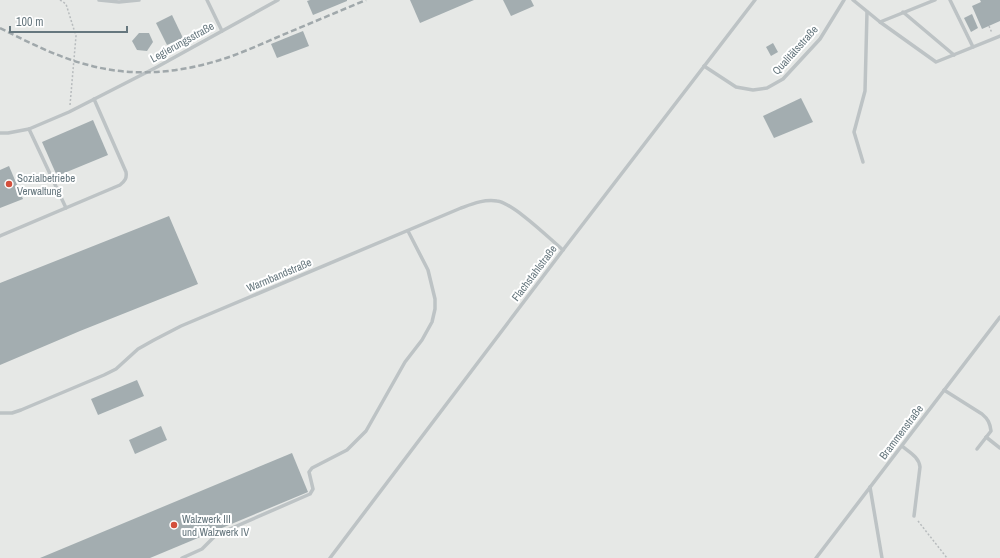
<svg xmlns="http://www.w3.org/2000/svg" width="1000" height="558" font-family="'Archivo Narrow',sans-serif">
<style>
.built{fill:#e6e8e6}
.building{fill:#a3adb0}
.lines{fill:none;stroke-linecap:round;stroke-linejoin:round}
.path{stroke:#b8bcbe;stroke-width:1.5;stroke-dasharray:2 2;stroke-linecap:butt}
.service{stroke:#bdc3c5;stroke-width:3.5}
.rail{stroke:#a0a8ab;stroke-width:2.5;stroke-dasharray:6 3;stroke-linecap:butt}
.poi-dot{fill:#d34f3c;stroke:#fff;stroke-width:1.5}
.labels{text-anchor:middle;stroke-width:4;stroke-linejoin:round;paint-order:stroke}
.street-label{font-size:11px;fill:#66777e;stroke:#fff}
.poi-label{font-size:11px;fill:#66777e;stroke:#fff;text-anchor:start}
</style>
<rect width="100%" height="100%" fill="#f8f8f6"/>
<!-- built -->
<rect class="built" x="0" y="0" width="1000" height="558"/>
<!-- building -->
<g class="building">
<path d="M310,0H347V1L313,15L307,1Z"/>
<path d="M410,0H474L420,23Z"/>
<path d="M503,0H531L534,6L511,16Z"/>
<path d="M980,0H1000V21L982,29L972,6L981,2Z"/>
<path d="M972,14L978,28L971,32L964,18Z"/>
<path d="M172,15L183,38L167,45L156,23Z"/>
<path d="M303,31L309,46L277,58L271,44Z"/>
<path d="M139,33H149L153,42L147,51L137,50L132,41Z"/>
<path d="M773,43L778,52L771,56L766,47Z"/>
<path d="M801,98L813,122L774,138L763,116Z"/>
<path d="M93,120L108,155L57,176L42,142Z"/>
<path d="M9,166L23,199L0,208V170Z"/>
<path d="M169,216L198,284L80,331L0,365V283Z"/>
<path d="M137,380L144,396L98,415L91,399Z"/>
<path d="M161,426L167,440L135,454L129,440Z"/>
<path d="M292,453L308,492L150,558H40Z"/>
</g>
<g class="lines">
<!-- path -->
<g class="path">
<path d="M60,0L66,4L76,36L70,105"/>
<path d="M989,26L992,33"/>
<path d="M918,521L947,558"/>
</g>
<!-- service -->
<g class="service">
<path d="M99,0L119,2L139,0"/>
<path d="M207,0L222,31"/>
<path d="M853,0L880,22L936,62L1000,36"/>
<path d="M950,0L973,47"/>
<path d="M903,12L954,55"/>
<path d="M880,22L935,0"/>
<path d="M704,66L736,87L753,90L767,88L783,79L820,39L844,0"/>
<path d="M29,129L66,208"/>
<path d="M0,133H8L29,129L69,112L157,67L278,0"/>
<path d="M863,162L854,132L865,91L867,12"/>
<path d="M0,236L120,185C125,181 127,178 126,172L94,99"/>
<path d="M944,390L982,414C988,419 990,423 991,431L977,449"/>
<path d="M0,413H12L21,410L104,375L116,369L138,349L154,340L181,326L461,208C472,204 484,199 497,201C513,203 549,238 563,250"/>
<path d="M986,437L1000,448"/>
<path d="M902,446C909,452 919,457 920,467L914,516"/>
<path d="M870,487L882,558"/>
<path d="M182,558L202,549L216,535L310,494L313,489L309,472L312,468L347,450L366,431L405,362L422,340L432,322L435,309V299L428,270L408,231"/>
<path d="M330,558L563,250L755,0"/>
<path d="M816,558L1000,317"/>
</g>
<!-- rail -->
<path class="rail" d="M0,28C30,43 59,58 92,66C139,78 187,72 232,56C248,50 264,43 280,36C309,24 337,12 366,0"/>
</g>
<!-- markers -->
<g class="poi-dot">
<circle cx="9" cy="184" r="4"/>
<circle cx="174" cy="525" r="4"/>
</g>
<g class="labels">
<!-- street labels -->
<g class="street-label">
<text transform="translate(182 42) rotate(-29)" y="4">Legierungsstraße</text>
<text transform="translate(795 50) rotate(-48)" y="4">Qualitätsstraße</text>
<text transform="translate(534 273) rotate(-53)" y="4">Flachstahlstraße</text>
<text transform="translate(279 275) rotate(-23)" y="4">Warmbandstraße</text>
<text transform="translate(901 432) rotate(-53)" y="4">Brammenstraße</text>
</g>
<!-- poi labels -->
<g class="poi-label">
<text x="17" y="182">Sozialbetriebe<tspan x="17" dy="13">Verwaltung</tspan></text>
<text x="182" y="523">Walzwerk III<tspan x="182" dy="13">und Walzwerk IV</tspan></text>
</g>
</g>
<!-- scale -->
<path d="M10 26v6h117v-6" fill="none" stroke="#66777e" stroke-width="2"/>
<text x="16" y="26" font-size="12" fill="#66777e" stroke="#ffffff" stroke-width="3" paint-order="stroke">100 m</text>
</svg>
